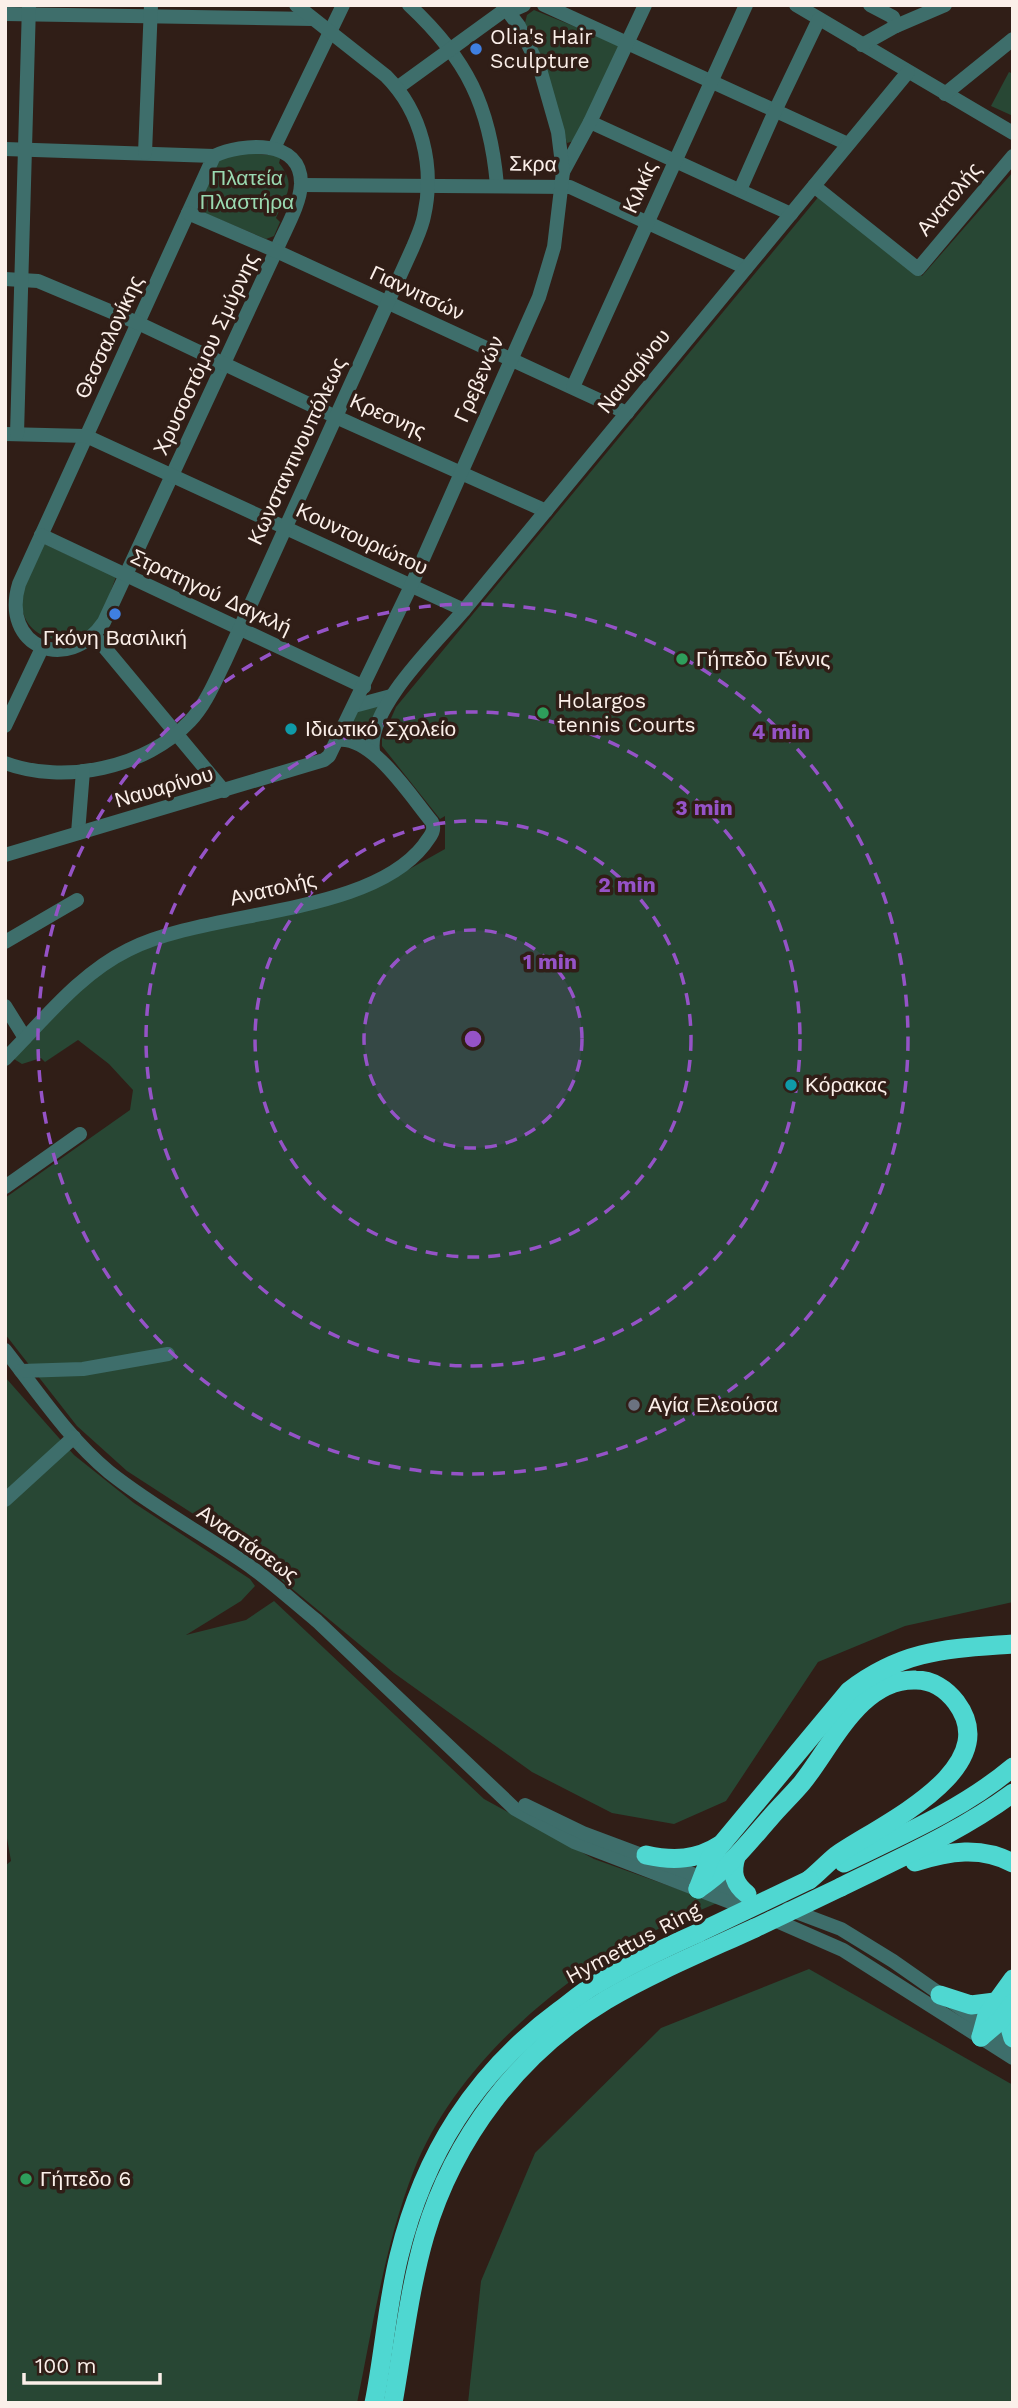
<svg xmlns="http://www.w3.org/2000/svg" width="1018" height="2408" font-family="'Work Sans',sans-serif">
<style>
.green{fill:#284734}
.lines{fill:none;stroke-linecap:round;stroke-linejoin:round}
.minor{stroke:#3e6e6b;stroke-width:14}
.highway{stroke:#4fd7d1;stroke-width:19}
.highway-bridge{stroke:#4fd7d1;stroke-width:19}
.ring{fill:none;stroke:#9553c7;stroke-width:3.5;stroke-dasharray:12 9}
.shop-dot{fill:#3f7fe0;stroke:#301e17;stroke-width:2.5}
.leisure-dot{fill:#2e9e5b;stroke:#301e17;stroke-width:2.5}
.culture-dot{fill:#0f9aa8;stroke:#301e17;stroke-width:2.5}
.worship-dot{fill:#6b7280;stroke:#301e17;stroke-width:2.5}
.labels{text-anchor:middle;stroke-width:7;stroke-linejoin:round;paint-order:stroke}
.poi-label{font-size:21px;fill:#fbefe9;stroke:#301e17;text-anchor:start}
.street-label{font-size:21px;fill:#fbefe9;stroke:#301e17}
.park-label{font-size:21px;fill:#9adab1;stroke:#301e17}
.centre{fill:#9553c7;stroke:#301e17;stroke-width:3.5}
.ring-label{font-size:21px;text-anchor:middle;font-weight:bold;fill:#9553c7;stroke:#301e17;stroke-width:7;stroke-linejoin:round;paint-order:stroke}
</style>
<rect width="100%" height="100%" fill="#301e17"/>
<!-- green -->
<g class="green">
<path d="M534,10L620,45L577,140L567,143L546,70L525,23L527,15Z"/>
<path d="M1009,72L1013,74V116L991,106Z"/>
<path d="M235,152L281,156L279,163C297,185 286,195 276,218L280,222L274,236L266,239L200,211L199,204L217,160Z"/>
<path d="M1013,172V1602L905,1626L818,1662L726,1801L674,1824L612,1813L532,1772L394,1673L232,1539L127,1471L77,1426L5,1334V1198L130,1110L133,1090L109,1064L78,1040L45,1062L41,1058L22,1064L14,1059L83,985L125,955L171,938L397,876L445,849V816L440,819L382,746V739L396,707L820,195L922,276Z"/>
<path d="M44,544L116,577C110,592 104,616 93,627C70,651 25,640 22,606C19,585 35,563 44,544Z"/>
<path d="M381,702L371,734C360,736 354,731 350,721L354,714Z"/>
<path d="M5,1377L74,1455L134,1503L250,1579L255,1586L241,1601L186,1635L246,1620L274,1601L484,1799L594,1859L717,1903C678,1920 639,1936 603,1959C525,2009 448,2084 414,2170C385,2244 373,2325 357,2403H5V1866L11,1861L5,1827Z"/>
<path d="M809,1969L1013,2085V2403H468L481,2281L535,2153L661,2028Z"/>
</g>
<g class="lines">
<!-- minor -->
<g class="minor">
<path d="M409,5C467,59 490,106 497,185"/>
<path d="M544,5L848,144"/>
<path d="M796,5L1013,133"/>
<path d="M870,5L893,17L896,26"/>
<path d="M506,9H515L524,5"/>
<path d="M5,14L313,19"/>
<path d="M862,45L896,26L945,5"/>
<path d="M397,88L506,9"/>
<path d="M945,94L1013,39"/>
<path d="M590,122L791,214"/>
<path d="M274,148L343,5"/>
<path d="M5,149L214,156C242,143 302,138 301,184C300,206 284,231 276,251L104,622C68,675 0,647 19,584L214,156"/>
<path d="M145,153L151,5"/>
<path d="M563,172L590,122L645,5"/>
<path d="M301,185L570,187L746,268"/>
<path d="M814,186L918,269L1013,156"/>
<path d="M740,190L775,111L819,19"/>
<path d="M188,213L276,251L627,413"/>
<path d="M5,279L38,281L138,323L336,417L546,511"/>
<path d="M573,387L746,5"/>
<path d="M5,434L86,436L464,610"/>
<path d="M17,434L29,5"/>
<path d="M41,535L364,687"/>
<path d="M95,636L224,791"/>
<path d="M354,706L391,696"/>
<path d="M5,726L42,648"/>
<path d="M373,751C367,708 437,642 464,610L908,72"/>
<path d="M5,763C64,785 146,768 190,721C206,704 215,681 225,661L413,247C417,237 422,227 424,216C435,167 422,112 386,76L296,5"/>
<path d="M78,833L83,771"/>
<path d="M5,855L324,760L329,756L411,586L539,297L554,247L563,172L558,132L540,69L519,26L503,5"/>
<path d="M5,942L77,900"/>
<path d="M5,1006L25,1038"/>
<path d="M5,1059C43,1021 79,974 128,950C208,909 368,917 424,845C429,837 436,832 432,822C411,797 373,736 338,740"/>
<path d="M5,1187L80,1134"/>
<path d="M5,1350C38,1392 68,1438 109,1472C154,1508 204,1534 251,1567C274,1584 295,1603 317,1621L515,1809L574,1842L751,1910"/>
<path d="M21,1371L83,1369L168,1354"/>
<path d="M5,1500L74,1437"/>
<path d="M525,1805L583,1833L746,1894"/>
<path d="M788,1909L841,1929L893,1961L1013,2045"/>
<path d="M770,1918L843,1950L1013,2058"/>
</g>
<!-- highway -->
<g class="highway">
<path d="M646,1855C673,1861 697,1860 720,1845"/>
<path d="M736,1857C731,1873 734,1884 747,1894"/>
<path d="M915,1862C949,1851 981,1846 1013,1863"/>
<path d="M844,1863C902,1835 963,1809 1013,1767"/>
<path d="M841,1887C900,1858 960,1832 1013,1793"/>
<path d="M698,1889C727,1870 747,1844 770,1818C780,1806 792,1795 802,1783C832,1746 860,1678 916,1680C932,1680 946,1689 956,1702C1007,1770 878,1826 837,1855C827,1863 819,1872 809,1880"/>
<path d="M698,1889L710,1858L849,1691C904,1649 947,1649 1013,1644"/>
<path d="M940,1995L971,2005L995,2002"/>
<path d="M1006,2014L1013,2038"/>
<path d="M981,2037L987,2015L1013,1979"/>
<path d="M981,2037L1001,2020L1013,2003"/>
<path d="M374,2403C384,2354 387,2304 399,2256C424,2154 475,2073 559,2011C570,2003 581,1993 593,1986C627,1966 662,1949 698,1933"/>
<path d="M393,2403C403,2347 409,2290 425,2235C454,2138 518,2053 606,2000C654,1972 705,1951 755,1928"/>
</g>
<!-- highway-bridge -->
<g class="highway-bridge">
<path d="M755,1928L841,1887"/>
<path d="M698,1933L809,1880"/>
</g>
</g>
<!-- distance rings -->
<circle cx="473" cy="1039" r="109" fill="#9553c7" fill-opacity=".12"/>
<g class="ring">
<circle cx="473" cy="1039" r="109"/>
<circle cx="473" cy="1039" r="218"/>
<circle cx="473" cy="1039" r="327"/>
<circle cx="473" cy="1039" r="435"/>
</g>
<!-- markers -->
<g class="shop-dot">
<circle cx="476" cy="49" r="7"/>
<circle cx="115" cy="614" r="7"/>
</g>
<g class="leisure-dot">
<circle cx="682" cy="659" r="7"/>
<circle cx="543" cy="713" r="7"/>
<circle cx="26" cy="2179" r="7"/>
</g>
<g class="culture-dot">
<circle cx="291" cy="729" r="7"/>
<circle cx="791" cy="1085" r="7"/>
</g>
<circle class="worship-dot" cx="634" cy="1405" r="7"/>
<g class="labels">
<!-- poi labels -->
<g class="poi-label">
<text x="490" y="44">Olia's Hair<tspan x="490" dy="24">Sculpture</tspan></text>
<text x="115" y="645" text-anchor="middle">Γκόνη Βασιλική</text>
<text x="696" y="666">Γήπεδο Τέννις</text>
<text x="557" y="708">Holargos<tspan x="557" dy="24">tennis Courts</tspan></text>
<text x="305" y="736">Ιδιωτικό Σχολείο</text>
<text x="805" y="1092">Κόρακας</text>
<text x="648" y="1412">Αγία Ελεούσα</text>
<text x="40" y="2186">Γήπεδο 6</text>
</g>
<!-- street labels -->
<g class="street-label">
<text transform="translate(533 164) rotate(1)" y="7">Σκρα</text>
<text transform="translate(640 187) rotate(-66)" y="7">Κιλκίς</text>
<text transform="translate(949 199) rotate(-50)" y="7">Ανατολής</text>
<text transform="translate(417 293) rotate(25)" y="7">Γιαννιτσών</text>
<text transform="translate(109 337) rotate(-65)" y="7">Θεσσαλονίκης</text>
<text transform="translate(206 354) rotate(-65)" y="7">Χρυσοστόμου Σμύρνης</text>
<text transform="translate(634 371) rotate(-51)" y="7">Ναυαρίνου</text>
<text transform="translate(479 379) rotate(-66)" y="7">Γρεβενών</text>
<text transform="translate(388 416) rotate(24)" y="7">Κρεσνης</text>
<text transform="translate(297 451) rotate(-65)" y="7">Κωνσταντινουπόλεως</text>
<text transform="translate(362 539) rotate(25)" y="7">Κουντουριώτου</text>
<text transform="translate(211 592) rotate(25)" y="7">Στρατηγού Δαγκλή</text>
<text transform="translate(164 787) rotate(-16)" y="7">Ναυαρίνου</text>
<text transform="translate(273 889) rotate(-13)" y="7">Ανατολής</text>
<text transform="translate(248 1544) rotate(35)" y="7">Αναστάσεως</text>
<text transform="translate(633 1943) rotate(-28)" y="7">Hymettus Ring</text>
</g>
<!-- park labels -->
<g class="park-label">
<text x="247" y="185">Πλατεία<tspan x="247" dy="24">Πλαστήρα</tspan></text>
</g>
</g>
<circle cx="473" cy="1039" r="10" class="centre"/>
<g class="ring-label">
<text x="781" y="739">4 min</text>
<text x="704" y="815">3 min</text>
<text x="627" y="892">2 min</text>
<text x="550" y="969">1 min</text>
</g>
<!-- border -->
<rect width="1018" height="2408" fill="none" stroke="#fbefe9" stroke-width="14"/>
<!-- scale -->
<path d="M24 2373v10h136v-10" fill="none" stroke="#fbefe9" stroke-width="3.5"/>
<text x="35" y="2373" font-size="21" fill="#fbefe9" stroke="#301e17" stroke-width="5" paint-order="stroke">100 m</text>
</svg>
